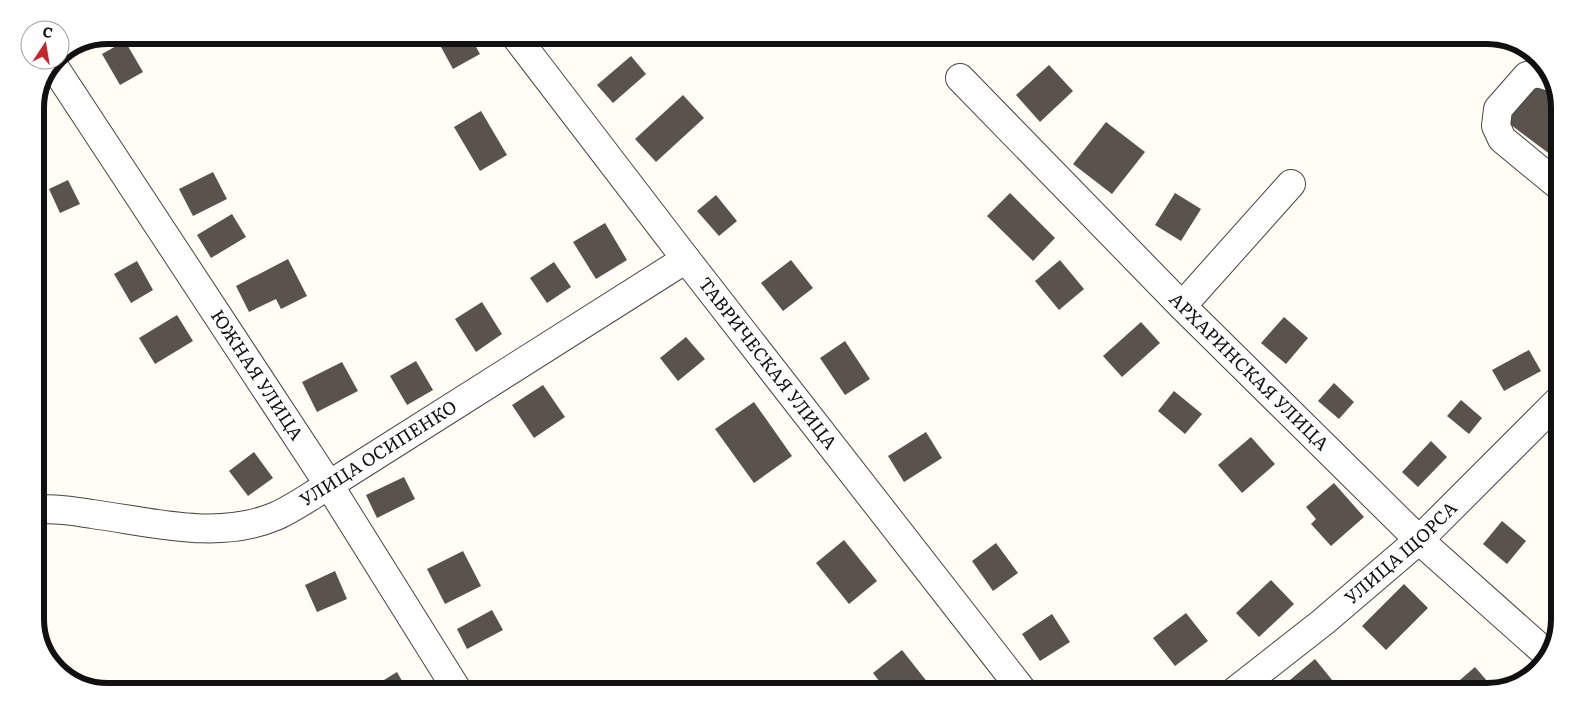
<svg xmlns="http://www.w3.org/2000/svg" width="1595" height="727" font-family="Literata,serif">
<style>
.building{fill:#5a524d}
.lines{fill:none;stroke-linecap:round;stroke-linejoin:round}
.minor-casing{stroke:#444;stroke-width:30}
.minor{stroke:#fff;stroke-width:28}
.labels{text-anchor:middle;stroke-width:5;stroke-linejoin:round;paint-order:stroke}
.street-label{font-size:18px;fill:#111;stroke:#fff}
.rim{fill:none;stroke:#111;stroke-width:6}
</style>
<rect width="100%" height="100%" fill="#fffdf5"/>
<!-- building -->
<g class="building">
<path d="M435,36H470L480,54L453,69Z"/>
<path d="M125,41L143,72L120,85L102,54Z"/>
<path d="M631,56L646,74L613,103L597,85Z"/>
<path d="M1049,65L1073,91L1040,122L1016,95Z"/>
<path d="M1537,83L1559,100L1560,103L1559,161L1507,122Z"/>
<path d="M683,95L704,118L656,162L635,139Z"/>
<path d="M481,111L507,155L480,171L454,127Z"/>
<path d="M1106,122L1145,152L1112,194L1073,164Z"/>
<path d="M213,172L227,199L193,216L179,189Z"/>
<path d="M68,180L80,204L60,213L49,189Z"/>
<path d="M1010,193L1055,238L1033,261L987,216Z"/>
<path d="M1175,193L1201,209L1181,241L1155,225Z"/>
<path d="M716,195L737,221L719,236L697,211Z"/>
<path d="M232,214L246,237L211,258L197,235Z"/>
<path d="M605,223L627,260L596,279L573,242Z"/>
<path d="M288,259L307,296L281,309L276,299L249,312L236,286Z"/>
<path d="M791,260L813,288L783,311L761,283Z"/>
<path d="M1060,260L1084,289L1059,310L1035,281Z"/>
<path d="M137,261L153,290L131,303L114,274Z"/>
<path d="M554,262L571,287L547,303L530,278Z"/>
<path d="M482,302L502,334L476,352L455,319Z"/>
<path d="M177,315L193,341L155,364L139,338Z"/>
<path d="M1284,317L1308,338L1286,364L1261,343Z"/>
<path d="M1141,322L1160,343L1122,377L1103,356Z"/>
<path d="M686,337L705,359L678,381L660,358Z"/>
<path d="M845,341L870,379L845,395L820,358Z"/>
<path d="M1529,350L1541,371L1504,391L1492,370Z"/>
<path d="M416,361L433,390L407,405L390,376Z"/>
<path d="M342,362L358,391L317,412L302,382Z"/>
<path d="M1334,383L1354,402L1339,419L1318,401Z"/>
<path d="M543,385L565,417L534,438L512,405Z"/>
<path d="M1174,391L1202,414L1185,434L1158,411Z"/>
<path d="M1461,400L1482,418L1469,434L1447,416Z"/>
<path d="M754,402L792,456L754,483L715,429Z"/>
<path d="M926,432L942,458L904,482L888,456Z"/>
<path d="M1251,437L1275,464L1242,493L1218,465Z"/>
<path d="M1431,441L1447,457L1418,487L1402,472Z"/>
<path d="M254,452L273,478L248,496L229,471Z"/>
<path d="M404,477L415,499L377,518L366,495Z"/>
<path d="M1334,483L1364,517L1331,546L1311,524L1316,519L1306,507Z"/>
<path d="M1502,521L1526,541L1507,564L1483,544Z"/>
<path d="M844,540L877,581L849,604L816,563Z"/>
<path d="M996,543L1018,573L993,591L972,561Z"/>
<path d="M463,551L481,586L445,604L427,569Z"/>
<path d="M335,571L347,599L317,612L305,585Z"/>
<path d="M1271,580L1294,604L1259,637L1236,613Z"/>
<path d="M1404,584L1428,608L1386,650L1362,626Z"/>
<path d="M492,610L503,630L467,649L457,629Z"/>
<path d="M1186,613L1208,641L1175,666L1153,638Z"/>
<path d="M1052,614L1070,642L1040,661L1022,634Z"/>
<path d="M902,650L932,688L929,690H886L873,673Z"/>
<path d="M1315,659L1341,691H1289L1284,685Z"/>
<path d="M1475,667L1488,682L1480,689L1482,692H1446Z"/>
<path d="M397,672L406,688H371Z"/>
</g>
<g class="lines">
<defs>
<g id="minor">
<path id="s1" d="M516,37L686,259L1022,690"/>
<path id="s2" d="M53,65L329,485L456,688"/>
<path d="M1551,77L1538,73L1527,76L1498,109L1496,126L1502,139L1559,186"/>
<path id="s3" d="M960,78L1182,306L1419,540L1548,655"/>
<path d="M1182,306L1291,184"/>
<path id="s4" d="M35,510C54,508 73,511 92,514C152,522 218,541 276,516C294,508 312,495 329,485L686,259"/>
<path id="s5" d="M1235,691L1323,622L1419,540L1557,402"/>
</g>
</defs>
<!-- minor casing -->
<use href="#minor" class="minor-casing"/>
<!-- minor -->
<use href="#minor" class="minor"/>
</g>
<g class="labels">
<!-- street labels -->
<g class="street-label">
<text dy="6" stroke="none"><textPath href="#s1" startOffset="412">ТАВРИЧЕСКАЯ УЛИЦА</textPath></text>
<text dy="6" stroke="none"><textPath href="#s3" startOffset="412">АРХАРИНСКАЯ УЛИЦА</textPath></text>
<text dy="6" stroke="none"><textPath href="#s2" startOffset="371">ЮЖНАЯ УЛИЦА</textPath></text>
<text dy="6" stroke="none"><textPath href="#s4" startOffset="364">УЛИЦА ОСИПЕНКО</textPath></text>
<text dy="6" stroke="none"><textPath href="#s5" startOffset="216">УЛИЦА ЩОРСА</textPath></text>
</g>
</g>
<!-- crop -->
<path d="M0 0H1595V727H0ZM108 44H1487A64 64 0 0 1 1551 108V619A64 64 0 0 1 1487 683H108A64 64 0 0 1 44 619V108A64 64 0 0 1 108 44Z" fill="#fff" fill-rule="evenodd"/>
<path class="rim" d="M108 44H1487A64 64 0 0 1 1551 108V619A64 64 0 0 1 1487 683H108A64 64 0 0 1 44 619V108A64 64 0 0 1 108 44Z"/>
<!-- north arrow -->
<g transform="translate(45 45) rotate(12)"><circle r="24" fill="#ffffff" stroke="#a0a0a0"/>
<path d="M0-4L9 19L0 12L-9 19Z" fill="#c4262e"/>
<text y="-8" font-size="14" font-weight="bold" text-anchor="middle" fill="#111111">С</text>
</g>
</svg>
